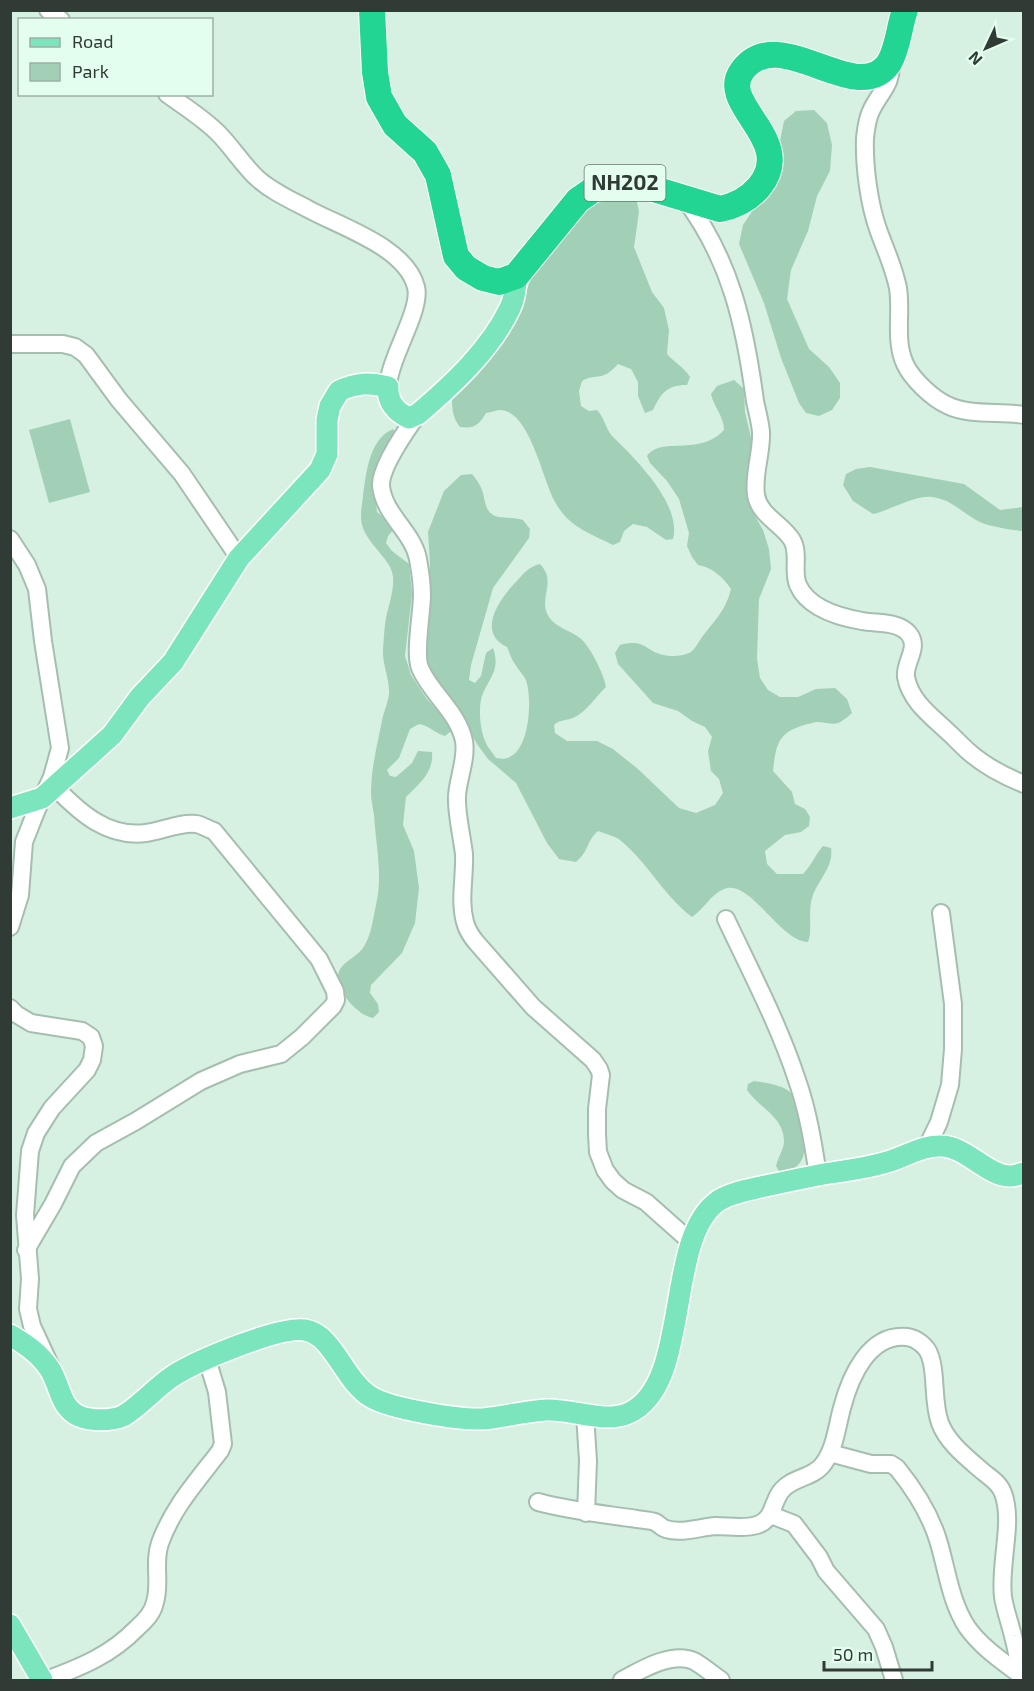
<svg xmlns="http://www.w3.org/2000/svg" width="1034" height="1691" font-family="'Exo 2',sans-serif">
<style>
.green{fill:#a2d0b7}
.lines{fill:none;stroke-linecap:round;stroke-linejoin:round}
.minor-casing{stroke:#a5beb0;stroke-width:20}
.major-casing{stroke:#fff;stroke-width:24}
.highway-casing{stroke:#fff;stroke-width:28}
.minor{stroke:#fff;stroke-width:16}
.major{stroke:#7be6be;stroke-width:21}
.highway{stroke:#23d593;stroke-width:26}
.labels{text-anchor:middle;stroke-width:4.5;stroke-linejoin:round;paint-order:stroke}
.shield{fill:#e3feef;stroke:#66766d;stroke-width:1.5}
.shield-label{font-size:21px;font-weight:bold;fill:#313b35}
</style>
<rect width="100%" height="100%" fill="#d6f0e2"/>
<!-- green -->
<g class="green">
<path d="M814,110L827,123L832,145L830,171L817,196L808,231L791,270L787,299L809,349L829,367L840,383V398L832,410L819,416L806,413L799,403L781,358L764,303L739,244L743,225L781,168L780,141L784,121L796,111Z"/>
<path d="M625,195L637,202L639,212L634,247L652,292L664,308L669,330L667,354C675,363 684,367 690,377L687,385C667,385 661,393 653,410L645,413L638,396V382L631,369L618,364C601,383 598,372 582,381L579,391L581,406L589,411L597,410C605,418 606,431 614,438C636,459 682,505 673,539L666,540L647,527L633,524L624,531L620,542L613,545C589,533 569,527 555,502C543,482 530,410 500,410C496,410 490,413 486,413C479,425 474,429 460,427C453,418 452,410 452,399L472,377L524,296L535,270L595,199Z"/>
<path d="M734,380L744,389L745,412L752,442L749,494L752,511L763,530L769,549L771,569L759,599L757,659L760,678L768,690L780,697H798L816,689L835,688L847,699L852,713C836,727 838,724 818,722C814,722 809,724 804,725C777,733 776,746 773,771L792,792L795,804L805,809L810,817L809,826L801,832L785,835L765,851L767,864L777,874H803C812,865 815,855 823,846L831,848C834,866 819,879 813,895C807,911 813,931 808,942C780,942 750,878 724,889C710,895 705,908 692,917C664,896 648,863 620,840C615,836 605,834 598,831C585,843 590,850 576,862L559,859L547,843L516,783L488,759L477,744L458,710L430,671L425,660L430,564L428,532L444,491L461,475L472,474C476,479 480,484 482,490C486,501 484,514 499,517C507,518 515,518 523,520L530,529L529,538L493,588L471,665L469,680L475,683L481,676L486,653L493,648C501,671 489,677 482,696C478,708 480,731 486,743C488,748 493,753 496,758C530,767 533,700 526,680C523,674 518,670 515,664C511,659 510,653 507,647C477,633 498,601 514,584C523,575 527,567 540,564C558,583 537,598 549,617C556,628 570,630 580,638C590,646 604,674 606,687C596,696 586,713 573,718C565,721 561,719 554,725L555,733L567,741H597L613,749L638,769L679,808L696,813L715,805L723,793L719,779L711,771L708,751L712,737L705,727L692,721L678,711L653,703L618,664L615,653L620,645C646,638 644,651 664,655C672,657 684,656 691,652C696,648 699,641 702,637C715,620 726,610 731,589C724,578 712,567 698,565L692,557L687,546L689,533L679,499L667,481L650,463L647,456C661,436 699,457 724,430C724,416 714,408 711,394L717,386Z"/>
<path d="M70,419L90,492L49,503L29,430Z"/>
<path d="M393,429L395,433L374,486L377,512L390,522L393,530L388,536L386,543L392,551L409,564L412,594L405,656L411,675L426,698L449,724L451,731L445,736C435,733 430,726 419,724L410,729L399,758L387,770L390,776L396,777L412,763L418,751L432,752C434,772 420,783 406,797L403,825L414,851L419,888L415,923L402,953L371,985L370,993L378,1004L379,1012L373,1018C358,1015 340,995 338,979C337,963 355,959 363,948C371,937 373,919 376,905C383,875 376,846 374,815C373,808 371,800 371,793C371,768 378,741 383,716C385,709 388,702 389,694C390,679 382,664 383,649C384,639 384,628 386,618C389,604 394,591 393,577C392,560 370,547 363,528C359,518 362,506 363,496C366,474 369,439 393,429Z"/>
<path d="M870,467L964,484L1000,510L1023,507V531C1011,530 993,527 982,523C964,515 952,499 932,497C915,495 891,510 873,514L853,501L843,485L846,474L856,469Z"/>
<path d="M754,1081C767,1083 789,1085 796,1099C799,1105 799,1115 801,1122C805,1145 811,1163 784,1174L779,1171L776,1166C778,1158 783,1150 784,1143C785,1117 759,1108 747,1090L748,1084Z"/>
</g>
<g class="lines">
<defs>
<g id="minor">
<path d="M48,10L61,20"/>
<path d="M890,62C894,83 879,93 871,111C867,119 866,129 865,138C864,166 869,205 879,232C886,251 894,268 898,288C902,313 894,340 905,364C912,379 932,398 947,405C969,416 1000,411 1024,415"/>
<path d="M167,94C185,107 203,118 218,133C232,147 243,165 257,178C271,191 291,200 308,209C341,227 406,247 416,287C422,310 389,358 388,387"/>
<path d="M684,198C731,260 745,326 755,401C757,411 760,421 761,432C762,453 753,474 756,495C759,515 782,524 792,540C800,554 792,571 798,585C808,608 839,617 862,621C877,624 899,621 909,634C920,648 904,662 906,677C910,700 930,715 946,730C954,737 961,745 969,752C985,766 1004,776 1024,784"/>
<path d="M10,344H63L75,347L86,355L119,400L182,474L239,558"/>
<path d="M418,414C407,429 380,468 381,486C384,515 413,532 418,559C420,570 422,584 422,595C422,613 414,653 420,668C431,694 458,712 464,741C467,759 458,778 457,796C456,812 462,837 464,854C465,877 459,900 465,922C467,930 471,936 476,942L533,1007L593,1060L599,1069L601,1075L597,1109V1134L598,1152L605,1170L613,1181L623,1190L646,1202L691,1242"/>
<path d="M10,539L27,565L37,589L43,641L60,748L52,777L37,809L24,842L20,895L10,927"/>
<path d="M726,919C751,972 779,1025 797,1080C808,1111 813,1143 818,1175"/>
<path d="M10,1008L16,1014L31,1023L82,1031L91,1037L94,1046L92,1060L87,1070L52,1108L36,1133L30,1151L25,1215L30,1279L28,1309L32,1326L50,1365"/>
<path d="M927,1147L939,1122L950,1085L953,1049V1004L941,913"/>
<path d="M26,1250L53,1204L72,1166L96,1143L136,1121L201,1081L240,1064L281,1054L302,1037L333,1006L336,1000L335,991L319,959L214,831C208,829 202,825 196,824C180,822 162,831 146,833C108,838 80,813 55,787"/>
<path d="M585,1414L588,1461L586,1513"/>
<path d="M830,1453L871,1464H891L897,1468C914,1489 930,1514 938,1540C947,1569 950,1601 967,1627C981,1647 1002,1661 1022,1676"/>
<path d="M538,1502C571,1511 603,1514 637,1519C642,1520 649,1520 655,1522C659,1524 662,1528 666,1529C682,1534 700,1527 716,1526C729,1526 744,1529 757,1525C774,1520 772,1501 782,1490C793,1477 814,1478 824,1463C835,1448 837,1426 842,1408C850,1377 869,1333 907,1337C916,1338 927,1346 930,1356C937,1374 932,1401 940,1423C947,1442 966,1457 981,1470C989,1477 999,1482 1003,1493C1014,1522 999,1564 1003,1597C1005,1610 1010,1623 1013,1636C1017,1651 1019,1666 1023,1680"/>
<path d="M771,1515L794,1524L819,1557L826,1571L876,1629L884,1647L894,1680"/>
<path d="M46,1680C81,1667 111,1655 137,1628C145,1621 153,1613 155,1602C161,1583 153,1563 160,1543C173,1507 197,1481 220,1451L223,1444L217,1392L207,1359"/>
<path d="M622,1680C641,1670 672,1651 694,1661C703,1666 712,1674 721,1680"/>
</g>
<g id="major">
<path d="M10,808L42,798L112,735L140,697L173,662L239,558L320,470L327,454V420L330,406L339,391C356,383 369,382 388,387C387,402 396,412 409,418L418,414C452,385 491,349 510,308C515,298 516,287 516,276"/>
<path d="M10,1335C25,1344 39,1353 49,1368C60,1383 59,1407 79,1416C90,1421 112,1421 123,1416C139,1407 156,1387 173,1376C196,1361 279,1326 305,1330C333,1334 344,1381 371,1397C391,1409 459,1420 483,1419C505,1417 525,1411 547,1410C573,1409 604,1424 629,1413C692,1384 664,1239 718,1201C730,1193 747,1190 761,1187C784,1182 807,1177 830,1173C849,1170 868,1168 887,1162C905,1157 922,1145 941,1146C966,1146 988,1177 1011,1176C1015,1176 1019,1174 1024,1173"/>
<path d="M10,1625L42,1680"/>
</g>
<path id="highway" d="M372,10L375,72L379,97L395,125L425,152L438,175L456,256L466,268L483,278L499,282L516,276L578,200L594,189L614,184L634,183L720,209C735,206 748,200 759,187C798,140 717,105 742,71C779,20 857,110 889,63C898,48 899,27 905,10"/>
</defs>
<!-- minor casing -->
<use href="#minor" class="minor-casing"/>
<!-- major casing -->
<use href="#major" class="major-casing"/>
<!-- highway casing -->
<use href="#highway" class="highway-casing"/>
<!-- minor -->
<use href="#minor" class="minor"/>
<!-- major -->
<use href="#major" class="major"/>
<!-- highway -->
<use href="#highway" class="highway"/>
</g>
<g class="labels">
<!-- shield labels -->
<rect class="shield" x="584.5" y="165" width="81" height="36" rx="4.5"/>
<g class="shield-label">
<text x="625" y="190">NH202</text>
</g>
</g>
<!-- border -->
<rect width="1034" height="1691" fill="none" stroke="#313b35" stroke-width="24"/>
<!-- legend -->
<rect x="18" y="18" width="195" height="78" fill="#e3feef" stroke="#9cb0a5" stroke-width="1.5"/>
<rect x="30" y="38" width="30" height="9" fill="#7be6be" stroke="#9cb0a5" stroke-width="1.5"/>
<text x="72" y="48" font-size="18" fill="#313b35">Road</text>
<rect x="30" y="63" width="30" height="18" fill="#a2d0b7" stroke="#9cb0a5" stroke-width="1.5"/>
<text x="72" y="78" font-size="18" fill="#313b35">Park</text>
<!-- north arrow -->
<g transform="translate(986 48) rotate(226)" stroke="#e3feef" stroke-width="4.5" paint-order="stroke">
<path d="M0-4.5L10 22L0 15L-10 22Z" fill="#313b35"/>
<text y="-9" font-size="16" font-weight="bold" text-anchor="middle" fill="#313b35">N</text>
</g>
<!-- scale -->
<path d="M824 1661v9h108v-9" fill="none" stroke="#313b35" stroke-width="3"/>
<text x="833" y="1661" font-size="18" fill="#313b35" stroke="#e3feef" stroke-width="4.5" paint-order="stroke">50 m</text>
</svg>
